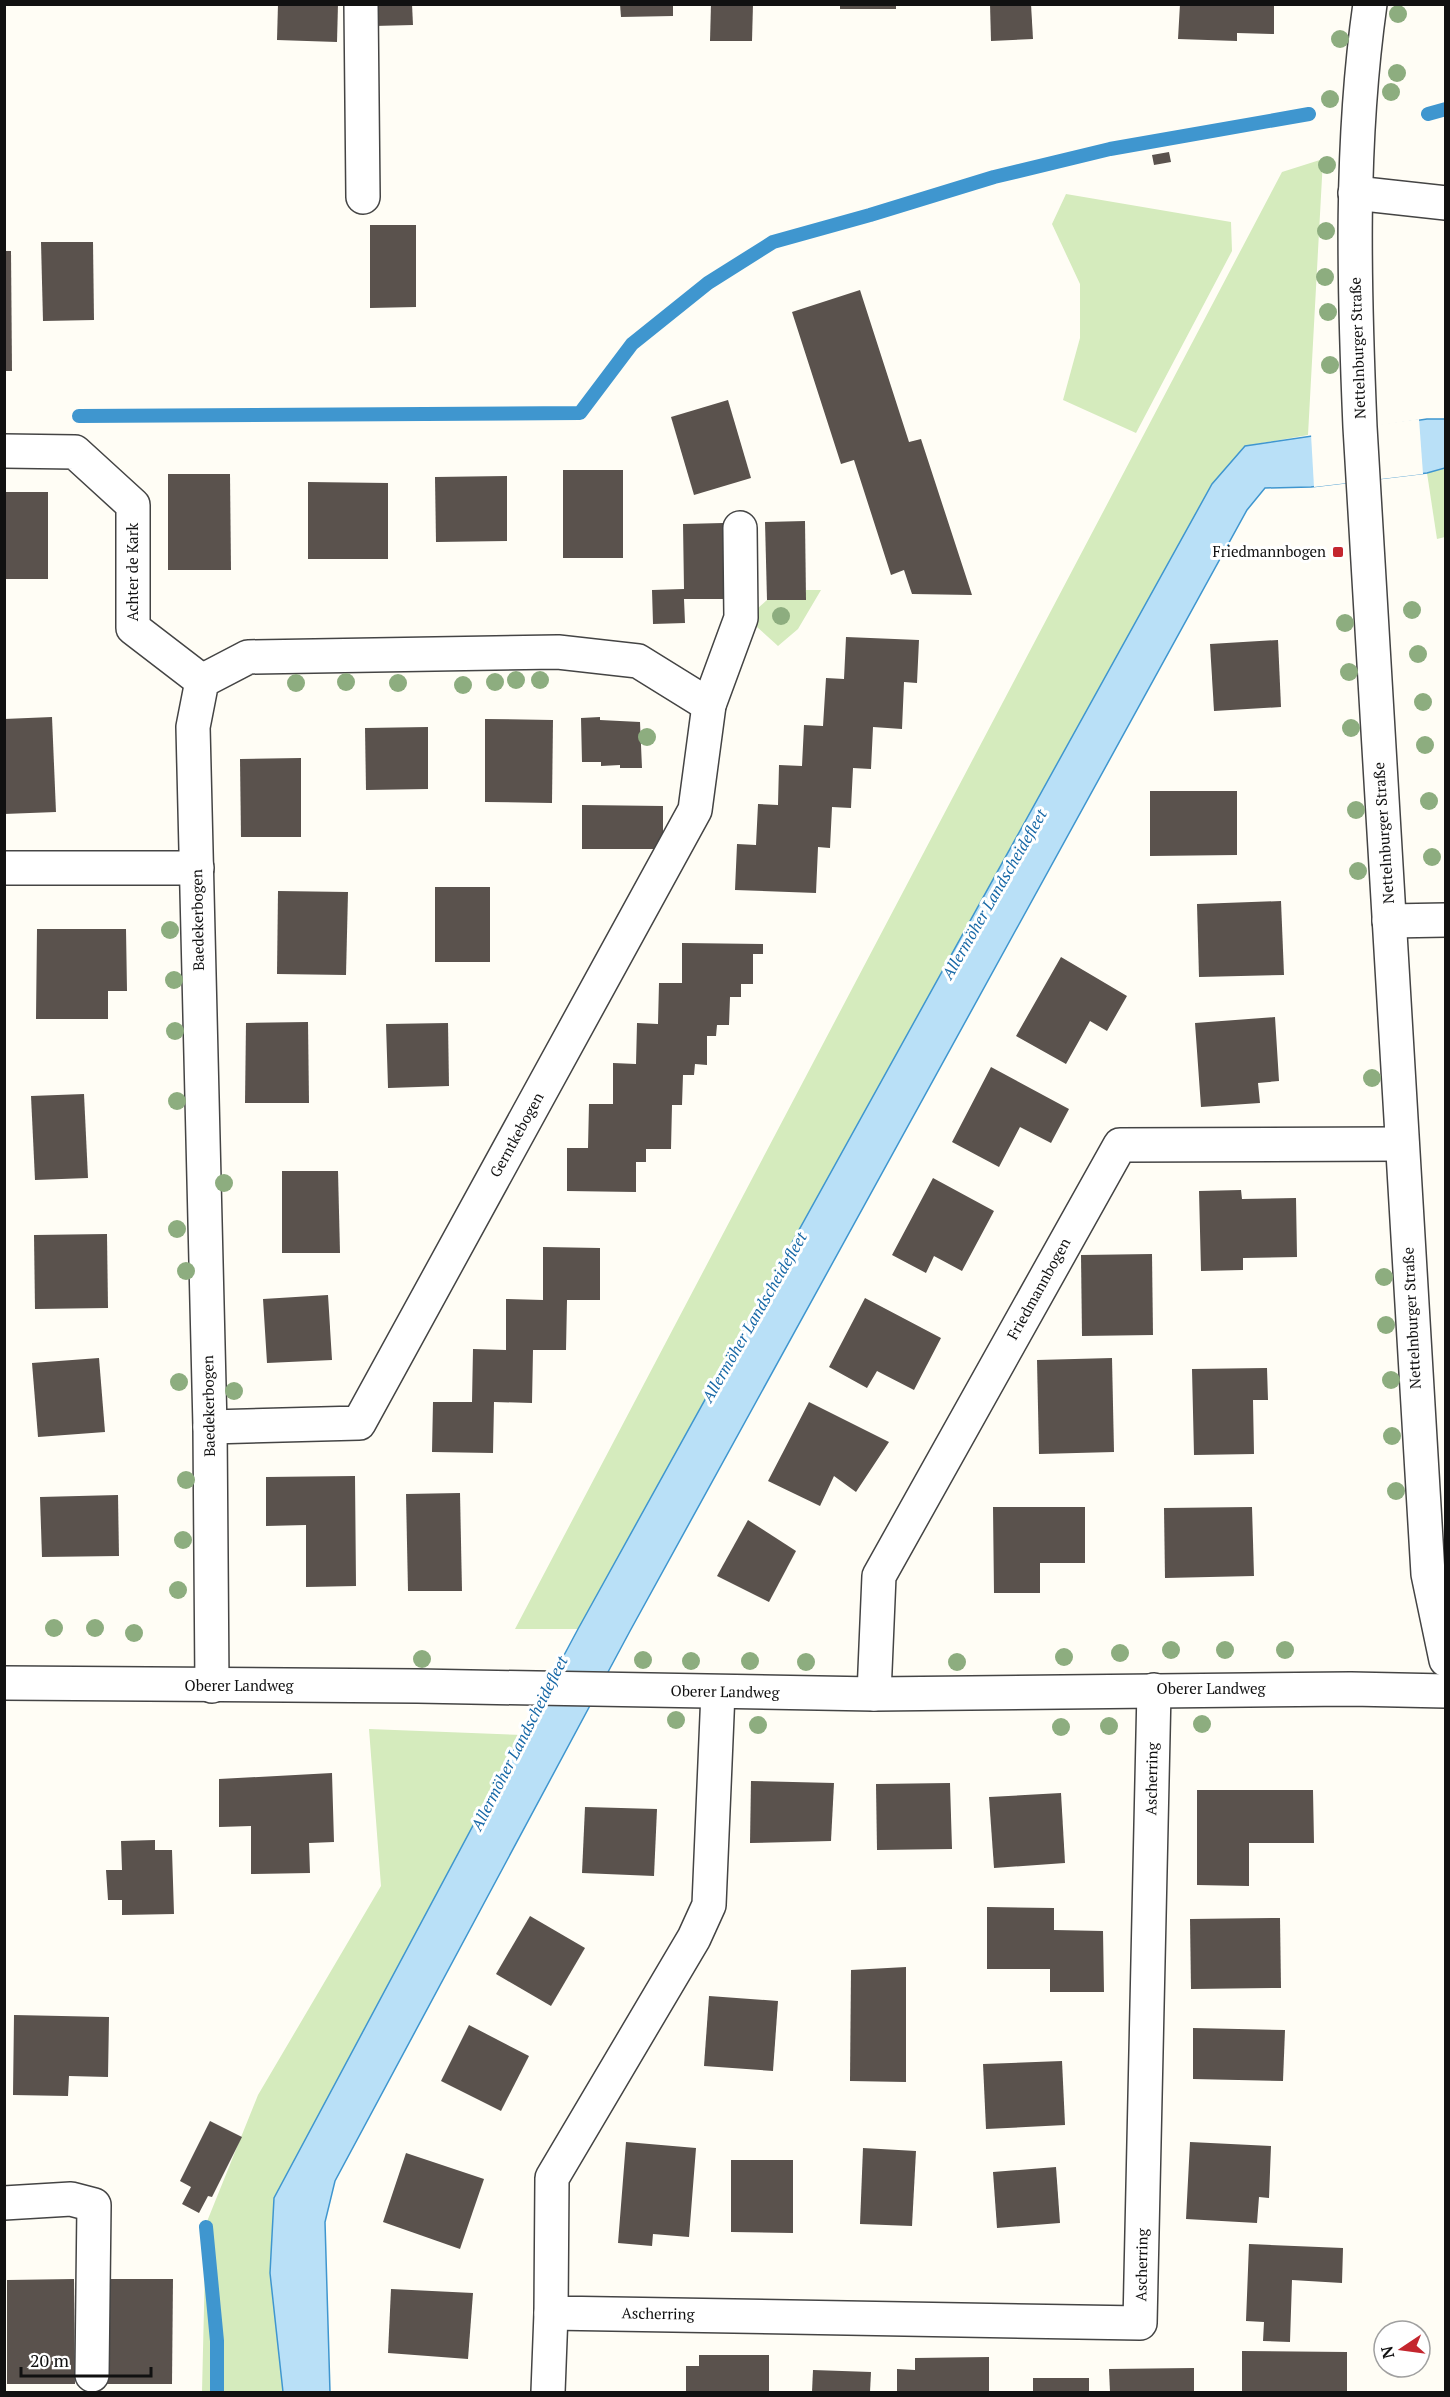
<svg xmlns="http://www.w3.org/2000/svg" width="1450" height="2397" font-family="'PT Serif',serif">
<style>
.green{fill:#d5ebbd}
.water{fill:#b9e0f7;stroke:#3f96cf;stroke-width:1.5}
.pier{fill:#fffdf5}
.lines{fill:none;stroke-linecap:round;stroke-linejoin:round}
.stream{stroke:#3f96cf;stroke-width:14}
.building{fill:#5a524d}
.minor-casing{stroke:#444;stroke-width:36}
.minor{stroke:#fff;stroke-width:33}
.tree{fill:#8dad7f}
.poi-dot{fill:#c4262e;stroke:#fff;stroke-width:2}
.labels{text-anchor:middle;stroke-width:6;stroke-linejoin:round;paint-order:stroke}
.street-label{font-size:15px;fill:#111;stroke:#fff}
.poi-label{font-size:15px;fill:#111;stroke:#fff;text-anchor:end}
.water-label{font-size:16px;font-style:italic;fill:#1768a6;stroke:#fff}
</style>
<rect width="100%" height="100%" fill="#fffdf5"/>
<!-- green -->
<g class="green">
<path d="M1323,159L1308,435L1245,446L578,1629H515L1282,172Z"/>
<path d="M1066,194L1231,222L1232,251L1136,433L1063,400L1080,338V284L1052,224Z"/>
<path d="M1445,468V537L1437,539L1427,473Z"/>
<path d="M806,590H821L798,629L778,646L757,627L758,608L767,600H805Z"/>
<path d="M369,1729L523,1735L274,2198L270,2273L283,2392H202L206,2224L258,2095L381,1886Z"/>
</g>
<!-- water -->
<path class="water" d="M1427,419H1445V468L1427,473L1311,487L1265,488L1247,510L630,1631L335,2181L325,2222L330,2392H283L270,2273L274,2198L578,1629L1212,484L1245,446Z"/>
<!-- pier -->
<path class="pier" d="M1419,419L1423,474L1314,487L1311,434Z"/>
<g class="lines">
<!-- stream -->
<g class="stream">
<path d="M1428,114L1446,109"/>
<path d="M79,416L580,413L632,344L708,283L773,242L870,215L994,177L1110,149L1309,114"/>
<path d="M206,2227L217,2341V2392"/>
</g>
</g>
<!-- building -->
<g class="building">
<path d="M278,4H338L337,42L277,40Z"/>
<path d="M373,4H412L413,25L374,26Z"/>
<path d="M620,4H673V16L621,17Z"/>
<path d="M711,4H753L752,41H710Z"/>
<rect x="840" y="4" width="56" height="5"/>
<path d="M990,4H1031L1033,39L991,41Z"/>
<path d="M1180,4H1274V34L1237,33V41L1178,39Z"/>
<path d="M1169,152L1171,162L1154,165L1152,155Z"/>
<path d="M370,225H416V307L370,308Z"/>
<path d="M41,242H93L94,320L43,321Z"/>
<path d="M4,251H11L12,371H4Z"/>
<path d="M860,290L909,442L921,439L972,595L912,594L904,570L891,575L854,460L841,464L792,312Z"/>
<path d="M728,400L751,478L694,495L671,417Z"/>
<rect x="563" y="470" width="60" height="88"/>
<path d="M168,474H230L231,570H168Z"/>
<path d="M507,476V541L436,542L435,477Z"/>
<path d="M308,482L388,483V559H308Z"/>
<rect x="4" y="492" width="44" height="87"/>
<path d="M805,521L806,600H767L765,522Z"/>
<path d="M723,523L724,599H684L685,623L653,624L652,590L684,589L683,524Z"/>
<path d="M846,637L919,640L917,683L904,682L902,729L873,727L871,769L853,768L851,808L832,807L830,848L818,847L816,893L735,890L737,844L756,845L758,804L778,805L779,765L802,766L804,725L823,726L826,678L844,679Z"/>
<path d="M1278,640L1281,707L1214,711L1210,644Z"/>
<path d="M52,717L56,812L4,814V719Z"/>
<path d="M600,717V720L640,722L642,768H620V765L601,766V762H582L581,718Z"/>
<path d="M485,719L553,720L552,803L485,802Z"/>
<path d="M428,727V789L366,790L365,728Z"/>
<path d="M301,758V837H241L240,759Z"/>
<path d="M1150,791H1237V855L1150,856Z"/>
<path d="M582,805L663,806V849H582Z"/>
<rect x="435" y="887" width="55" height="75"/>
<path d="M278,891L348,892L346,975L277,974Z"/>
<path d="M1281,901L1284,975L1199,977L1197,904Z"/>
<path d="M37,929H126L127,991H108V1019H36Z"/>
<path d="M682,943L763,944V954H753V984H741V997H730L729,1025H717L716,1036H707V1065L695,1064L694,1075H683L682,1105H672L671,1149H646V1162H636V1192L567,1191V1148H588L589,1104H613V1063L636,1064L637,1023L658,1024L659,983H682Z"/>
<path d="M1061,957L1127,996L1107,1031L1090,1021L1066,1064L1016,1036Z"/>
<path d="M1275,1017L1279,1081L1258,1083L1260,1103L1201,1107L1195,1023Z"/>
<path d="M308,1022L309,1103H245L246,1023Z"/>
<path d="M448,1023L449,1086L388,1088L386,1024Z"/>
<path d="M991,1067L1069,1109L1051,1143L1020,1127L999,1167L952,1142Z"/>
<path d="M84,1094L88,1178L35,1180L31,1096Z"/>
<path d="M282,1171H338L340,1253H282Z"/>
<path d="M933,1178L994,1211L962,1271L934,1256L926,1273L892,1255Z"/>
<path d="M1241,1190L1242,1199L1296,1198L1297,1257L1243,1258V1270L1201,1271L1199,1191Z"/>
<path d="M107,1234L108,1308L35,1309L34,1235Z"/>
<path d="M543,1247L600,1248V1300H567L566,1350H533L532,1403L494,1402L493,1453L432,1452L433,1402H472L473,1349L506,1350V1299L543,1300Z"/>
<path d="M1152,1254L1153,1335L1082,1336L1081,1255Z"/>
<path d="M328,1295L332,1360L267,1363L263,1299Z"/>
<path d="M865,1298L941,1338L914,1390L877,1371L867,1388L829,1367Z"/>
<path d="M99,1358L105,1432L38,1437L32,1363Z"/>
<path d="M1112,1358L1114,1452L1039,1454L1037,1360Z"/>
<path d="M1267,1368L1268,1400H1253L1254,1454L1194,1455L1192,1369Z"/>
<path d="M809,1402L889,1442L856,1492L834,1476L820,1506L768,1481Z"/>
<path d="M355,1476L356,1586L306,1587V1525L266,1526V1477Z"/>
<path d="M460,1493L462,1591H408L406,1494Z"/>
<path d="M118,1495L119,1556L42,1557L40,1497Z"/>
<path d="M993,1507H1085V1563H1040V1593H994Z"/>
<path d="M1252,1507L1254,1576L1165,1578L1164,1508Z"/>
<path d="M748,1520L796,1551L769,1602L717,1576Z"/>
<path d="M332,1773L334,1842L309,1843L310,1873L251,1874V1826L219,1827V1779Z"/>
<path d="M751,1781L834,1783L831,1841L750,1843Z"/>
<path d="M950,1783L952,1849L877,1850L876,1784Z"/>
<path d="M1197,1790H1313L1314,1843H1249V1886L1197,1885Z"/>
<path d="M1061,1793L1065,1863L994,1868L989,1797Z"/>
<path d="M585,1807L657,1809L654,1876L582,1873Z"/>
<path d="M155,1840V1850H172L174,1914L122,1915V1900H108L106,1870H122L121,1841Z"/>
<path d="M987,1907L1054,1908V1930L1103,1931L1104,1992H1050V1969H987Z"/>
<path d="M530,1916L585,1948L551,2006L496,1974Z"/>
<path d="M1280,1918L1281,1988L1191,1989L1190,1919Z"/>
<path d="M906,1967V2082L850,2081L851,1970Z"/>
<path d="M709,1996L778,2001L773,2071L704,2066Z"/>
<path d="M14,2015L109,2017L108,2077L69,2076L68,2096L13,2095Z"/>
<path d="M469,2025L529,2056L501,2111L441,2081Z"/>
<path d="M1193,2028L1285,2030L1283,2081L1193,2079Z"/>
<path d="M1062,2061L1065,2125L986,2129L983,2064Z"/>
<path d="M210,2121L242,2137L212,2197L208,2196L199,2213L182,2204L191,2187L180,2181Z"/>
<path d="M626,2142L696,2148L689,2237L653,2234L652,2246L618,2243Z"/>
<path d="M1190,2142L1271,2146L1269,2198L1259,2197L1257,2223L1186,2219Z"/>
<path d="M863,2148L916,2151L912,2226L860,2224Z"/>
<path d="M406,2153L484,2179L460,2249L383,2222Z"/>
<path d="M731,2160H793V2233L731,2232Z"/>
<path d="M1056,2167L1060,2223L997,2228L993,2172Z"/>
<path d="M1249,2244L1343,2248L1342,2283L1292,2280L1290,2342L1263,2341L1264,2322L1246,2321Z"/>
<path d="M74,2279L75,2384H7V2280Z"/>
<path d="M106,2279H173L172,2384H106Z"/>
<path d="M391,2289L473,2293L468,2359L388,2353Z"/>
<path d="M1242,2351L1347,2352V2392H1242Z"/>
<path d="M699,2355H769V2392H686V2366H699Z"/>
<path d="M989,2357V2392H897V2369L915,2370V2358Z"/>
<path d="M1194,2368V2392H1110L1109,2369Z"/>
<path d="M813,2370L871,2372L870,2392H812Z"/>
<rect x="1033" y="2378" width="56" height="14"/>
</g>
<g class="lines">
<defs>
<g id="minor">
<path d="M361,4L363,197"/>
<path d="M1370,4C1350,145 1354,286 1360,427L1428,1574L1446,1660"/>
<path d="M1355,193L1446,203"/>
<path d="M4,451L75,452L133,505V628L202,681"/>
<path d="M4,868H197"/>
<path d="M1389,921L1446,920"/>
<path d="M210,1427L359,1423L695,810L709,705L741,618L740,528"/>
<path d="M4,1683L417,1686L874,1694L1351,1689L1446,1691"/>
<path d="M212,1686L210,1427L193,727L202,681L248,657L558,652L638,661L709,705"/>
<path d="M718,1692L709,1905L694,1938L552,2178L551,2313L1140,2323L1154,1690"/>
<path d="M874,1694L879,1576L1120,1145L1402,1144"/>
<path d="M4,2203L71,2199L94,2205L92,2375"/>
<path d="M548,2392L551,2313"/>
</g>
</defs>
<!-- minor casing -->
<use href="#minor" class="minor-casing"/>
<!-- minor -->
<use href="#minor" class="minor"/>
</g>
<!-- trees -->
<g class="tree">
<circle cx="1398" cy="14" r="9"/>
<circle cx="1340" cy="39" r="9"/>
<circle cx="1397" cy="73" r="9"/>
<circle cx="1391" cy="92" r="9"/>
<circle cx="1330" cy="99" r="9"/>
<circle cx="1327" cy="165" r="9"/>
<circle cx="1326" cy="231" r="9"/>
<circle cx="1325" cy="277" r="9"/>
<circle cx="1328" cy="312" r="9"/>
<circle cx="1330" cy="365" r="9"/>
<circle cx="1412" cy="610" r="9"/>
<circle cx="781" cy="616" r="9"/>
<circle cx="1345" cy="623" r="9"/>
<circle cx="1418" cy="654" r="9"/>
<circle cx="1349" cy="672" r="9"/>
<circle cx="516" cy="680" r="9"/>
<circle cx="540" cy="680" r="9"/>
<circle cx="346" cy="682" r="9"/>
<circle cx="495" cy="682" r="9"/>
<circle cx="296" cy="683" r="9"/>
<circle cx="398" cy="683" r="9"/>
<circle cx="463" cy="685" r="9"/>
<circle cx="1423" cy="702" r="9"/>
<circle cx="1351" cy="728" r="9"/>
<circle cx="647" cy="737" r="9"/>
<circle cx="1425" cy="745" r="9"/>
<circle cx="1429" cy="801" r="9"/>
<circle cx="1356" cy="810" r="9"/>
<circle cx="1432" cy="857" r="9"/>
<circle cx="1358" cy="871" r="9"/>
<circle cx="170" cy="930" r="9"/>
<circle cx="174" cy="980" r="9"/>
<circle cx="175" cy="1031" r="9"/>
<circle cx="1372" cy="1078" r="9"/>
<circle cx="177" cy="1101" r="9"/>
<circle cx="224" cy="1183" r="9"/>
<circle cx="177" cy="1229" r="9"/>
<circle cx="186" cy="1271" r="9"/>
<circle cx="1384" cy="1277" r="9"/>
<circle cx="1386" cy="1325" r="9"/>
<circle cx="1391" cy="1380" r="9"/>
<circle cx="179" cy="1382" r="9"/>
<circle cx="234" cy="1391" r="9"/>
<circle cx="1392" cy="1436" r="9"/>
<circle cx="186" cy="1480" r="9"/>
<circle cx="1396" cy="1491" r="9"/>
<circle cx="183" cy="1540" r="9"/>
<circle cx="178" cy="1590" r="9"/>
<circle cx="54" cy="1628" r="9"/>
<circle cx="95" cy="1628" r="9"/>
<circle cx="134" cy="1633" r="9"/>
<circle cx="1171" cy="1650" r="9"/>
<circle cx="1225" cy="1650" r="9"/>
<circle cx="1285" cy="1650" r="9"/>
<circle cx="1120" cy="1653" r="9"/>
<circle cx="1064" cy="1657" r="9"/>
<circle cx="422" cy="1659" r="9"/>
<circle cx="643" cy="1660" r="9"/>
<circle cx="691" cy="1661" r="9"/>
<circle cx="750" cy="1661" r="9"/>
<circle cx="806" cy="1662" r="9"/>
<circle cx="957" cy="1662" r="9"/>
<circle cx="676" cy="1720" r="9"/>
<circle cx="1202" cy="1724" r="9"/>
<circle cx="758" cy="1725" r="9"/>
<circle cx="1109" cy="1726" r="9"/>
<circle cx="1061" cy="1727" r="9"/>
</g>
<!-- markers -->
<rect class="poi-dot" x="1332" y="546" width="12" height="12" rx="3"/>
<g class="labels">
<!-- street labels -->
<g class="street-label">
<text transform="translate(1358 348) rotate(-92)" y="5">Nettelnburger Straße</text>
<text transform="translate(133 572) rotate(-90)" y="5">Achter de Kark</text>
<text transform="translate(1384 833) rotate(-94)" y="5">Nettelnburger Straße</text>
<text transform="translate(198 920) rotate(-91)" y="5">Baedekerbogen</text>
<text transform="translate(517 1135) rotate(-61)" y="5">Gerntkebogen</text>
<text transform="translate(1039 1289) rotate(-61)" y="5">Friedmannbogen</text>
<text transform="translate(1412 1318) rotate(-93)" y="5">Nettelnburger Straße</text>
<text transform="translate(209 1406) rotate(-91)" y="5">Baedekerbogen</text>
<text x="239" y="1691">Oberer Landweg</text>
<text x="1211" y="1694">Oberer Landweg</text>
<text transform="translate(725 1692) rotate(1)" y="5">Oberer Landweg</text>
<text transform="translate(1152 1779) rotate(-89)" y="5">Ascherring</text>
<text transform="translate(1142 2265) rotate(-89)" y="5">Ascherring</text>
<text transform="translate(658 2314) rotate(1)" y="5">Ascherring</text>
</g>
<!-- poi labels -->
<g class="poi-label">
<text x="1326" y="557">Friedmannbogen</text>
</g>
<!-- water labels -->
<g class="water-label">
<text transform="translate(994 894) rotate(-60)" y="6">Allermöher Landscheidefleet</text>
<text transform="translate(754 1317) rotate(-60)" y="6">Allermöher Landscheidefleet</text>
<text transform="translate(519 1743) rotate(-63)" y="6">Allermöher Landscheidefleet</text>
</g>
</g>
<!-- border -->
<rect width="1450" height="2397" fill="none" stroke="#111111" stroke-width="12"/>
<!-- north arrow -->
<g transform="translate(1402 2349) rotate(257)"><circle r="28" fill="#ffffff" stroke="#a0a0a0" stroke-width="1.5"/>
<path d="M0-4.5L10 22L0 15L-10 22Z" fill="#c4262e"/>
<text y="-9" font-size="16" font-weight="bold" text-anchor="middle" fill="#111111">N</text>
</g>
<!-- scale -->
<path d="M21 2367v9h130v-9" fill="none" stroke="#111111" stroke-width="3"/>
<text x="30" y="2367" font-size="18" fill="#111111" stroke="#ffffff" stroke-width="4.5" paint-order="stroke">20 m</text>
</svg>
